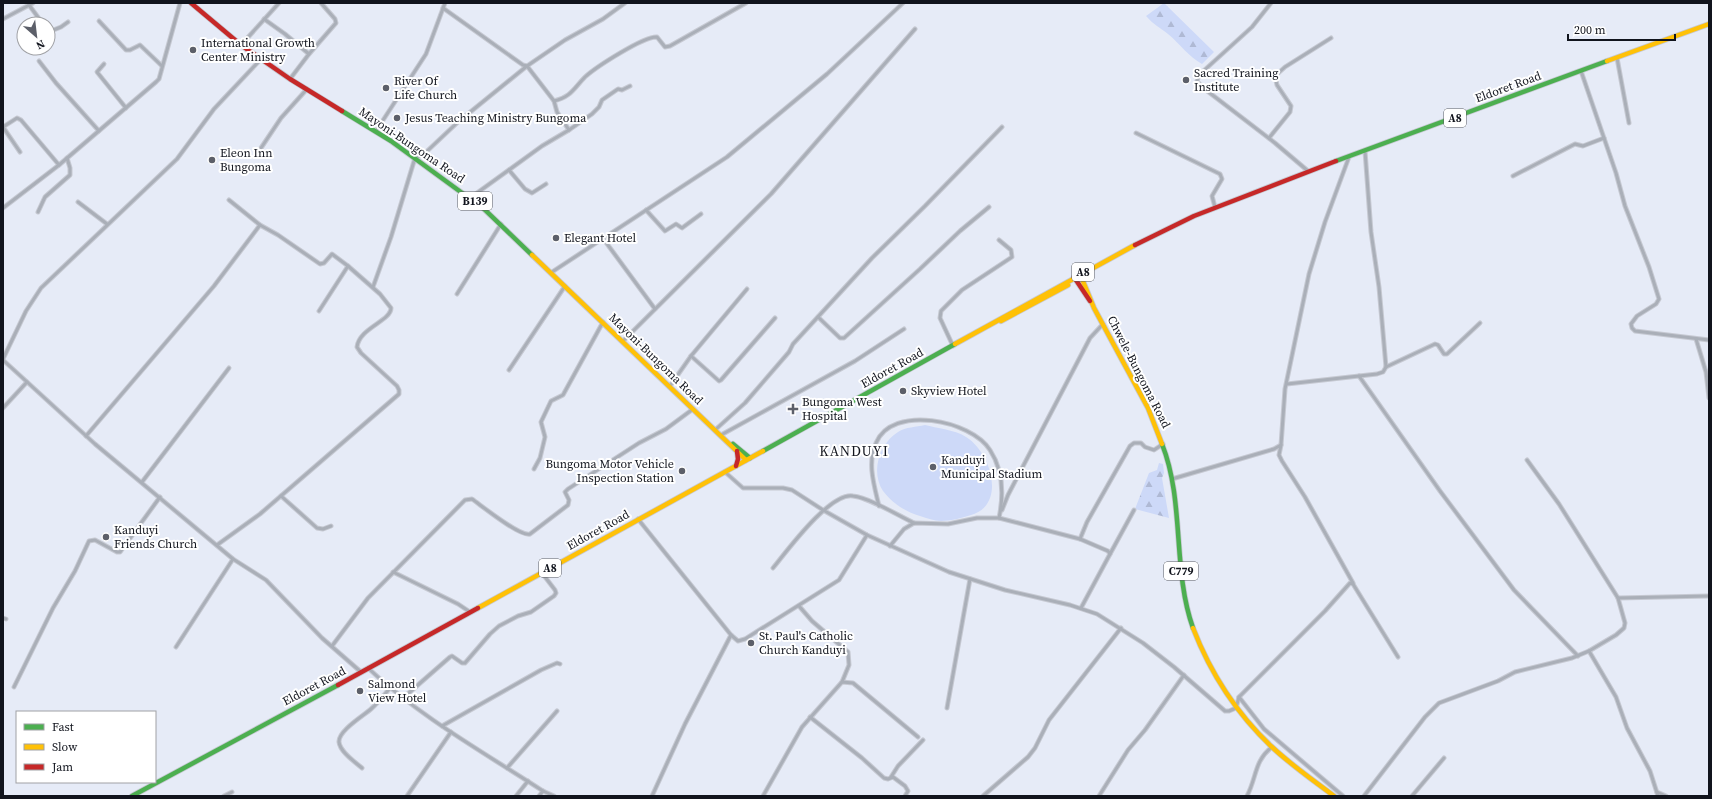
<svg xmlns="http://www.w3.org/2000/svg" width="1712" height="799" font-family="'Source Serif 4',serif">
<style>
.green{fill:#cdd9f8}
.forest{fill:url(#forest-firs)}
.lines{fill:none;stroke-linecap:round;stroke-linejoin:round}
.street-casing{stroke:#c6c9d2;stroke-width:5}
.fast-casing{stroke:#c6c9d2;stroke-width:6}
.slow-casing{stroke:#c6c9d2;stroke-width:6}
.jam-casing{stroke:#c6c9d2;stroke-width:6}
.street{stroke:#aaafb8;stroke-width:3}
.fast{stroke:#4caf50;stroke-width:4.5}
.slow{stroke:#ffc107;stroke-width:4.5}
.jam{stroke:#c62828;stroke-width:4.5}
.poi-dot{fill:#5c5f69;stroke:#fff;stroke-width:1.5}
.labels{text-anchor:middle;stroke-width:4;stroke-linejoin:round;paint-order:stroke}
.shield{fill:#fff;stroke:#585a61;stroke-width:1}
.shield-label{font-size:11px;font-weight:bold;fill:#11141d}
.poi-label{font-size:12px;fill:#11141d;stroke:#fff;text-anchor:start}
.street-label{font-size:12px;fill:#11141d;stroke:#fff}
.quarter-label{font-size:14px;letter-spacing:1px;fill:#11141d;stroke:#fff}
</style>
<defs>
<pattern id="forest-firs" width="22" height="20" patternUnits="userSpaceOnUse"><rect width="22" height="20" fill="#cdd9f8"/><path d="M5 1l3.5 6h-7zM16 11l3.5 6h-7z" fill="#afb9d4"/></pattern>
</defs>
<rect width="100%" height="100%" fill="#e6ebf7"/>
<!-- green -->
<path class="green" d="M925,425C936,428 956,430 966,437C991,452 1007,505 971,515C961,518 951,521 941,521C934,521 927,518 920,516C906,512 892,503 883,491C870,471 880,443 898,432C906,427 916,427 925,425Z"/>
<!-- forest -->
<g class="forest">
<path d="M1164,3L1214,52L1202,64C1189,57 1180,44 1168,34C1159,27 1154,25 1146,16Z"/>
<path d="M1159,463L1163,464L1164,473L1162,478L1169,518L1135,509L1149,473L1157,470Z"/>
</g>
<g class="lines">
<defs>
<g id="street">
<path d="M1271,3L1252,27L1199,75L1197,81L1202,87L1275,143L1308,171"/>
<path d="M29,5L43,24"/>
<path d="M443,8L523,65L527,66L554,101L557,112L569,130L542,146L470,198"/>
<path d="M3,19L33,3"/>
<path d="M264,19L285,34L309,54"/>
<path d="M99,21L126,50H130L140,45L162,66"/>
<path d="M48,28L51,31L61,27L68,22"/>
<path d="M241,45L279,3"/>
<path d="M1617,58L1629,123"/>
<path d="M39,61L56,83L99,131"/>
<path d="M104,64L97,72L126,108"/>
<path d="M1581,71L1616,173L1625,206L1649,267L1659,299L1656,304L1637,316L1631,324L1632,328L1635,331L1709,340"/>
<path d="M290,79L309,54L336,23L335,19L321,3"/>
<path d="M554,101C571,97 574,88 585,77C596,67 644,36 657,37L665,47L670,46L746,3"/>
<path d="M3,127L17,118L21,120L59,165"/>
<path d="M3,127L20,152"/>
<path d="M569,130L592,114L599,107L602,100L618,89L622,90L630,86"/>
<path d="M376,131L426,54L445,3"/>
<path d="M1136,133L1220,174L1222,179L1212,196L1215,207"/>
<path d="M1269,138L1290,112L1291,106L1277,85L1275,76L1285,67L1331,38"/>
<path d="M261,148L281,118L307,89"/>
<path d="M509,170L525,189L532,193L546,184"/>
<path d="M1513,176L1575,144L1583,146L1604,138"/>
<path d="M229,200L260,225L278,235L320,264L324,263L332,254L348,266L319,311"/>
<path d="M78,202L107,224"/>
<path d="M3,208L59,165L156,82L159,79L180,3"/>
<path d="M646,210L665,231L676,224L682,228L701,214"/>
<path d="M38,212L45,197L70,175V168L67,158"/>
<path d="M602,237L655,309"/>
<path d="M552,272L727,157L827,74L903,3"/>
<path d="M373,287L391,237L415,158L424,154L458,122L527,66L565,40L603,19L625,3"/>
<path d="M457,294L501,224"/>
<path d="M818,317L840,338H844L920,269L960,231L989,207"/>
<path d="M1696,339L1706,372L1709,398"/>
<path d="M623,341L771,194L915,29"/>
<path d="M953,346L940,318L941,311L962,290L1012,257L1011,250L999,240"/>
<path d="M691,356L719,381L721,380L775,318"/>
<path d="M3,359L26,311L41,288L177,159L214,109L261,59"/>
<path d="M3,360L95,444L233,559L266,580L322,638L361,672"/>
<path d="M1386,367L1435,344L1438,345L1444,354H1447L1480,323"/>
<path d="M509,370L565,286"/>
<path d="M1359,376L1440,491L1514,590L1578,656"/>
<path d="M1287,384L1377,374L1383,372L1386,367L1379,287L1371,232L1365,151"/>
<path d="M670,386L691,356L747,289"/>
<path d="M3,408L27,382"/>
<path d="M715,430L745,403L789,352L793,344L872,258L925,206L1002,127"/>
<path d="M721,435L855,361L904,329"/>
<path d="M86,436L214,286L260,225"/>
<path d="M1281,445L1279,455L1282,461L1305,497L1353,583"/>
<path d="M1527,460L1559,504L1618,598"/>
<path d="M534,469L540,458L545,437L541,422L551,401L563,395L603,322"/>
<path d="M725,472L743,488H783L792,490L823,510L867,535L949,572L1005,590L1070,605L1097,614L1143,643L1174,667L1225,711H1229L1236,708L1239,697L1325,611L1350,583L1353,584L1398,657"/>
<path d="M1172,479L1274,449L1281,445L1285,389L1309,274L1325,222L1349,157"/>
<path d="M142,482L229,368"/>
<path d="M281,496L317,528L323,529L331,526"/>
<path d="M879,506C874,485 867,463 876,443C892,404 971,420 990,450C1003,470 1004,494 999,518"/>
<path d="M1002,510L1008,495L1090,338L1103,324"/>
<path d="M638,519L731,635L738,641L745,639L839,580L867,535"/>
<path d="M1080,539L1087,522L1130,446L1134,443H1141L1145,447L1154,450L1163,444"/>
<path d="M217,545L260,514L399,394V390L397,386L361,353L357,347C359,328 391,321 391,308L380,294L348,266"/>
<path d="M890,546L904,529L914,523L948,524L977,518H999L1080,539L1108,551L1110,554L1081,608"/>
<path d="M1110,554L1134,510"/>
<path d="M773,568C787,551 830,492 853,496C870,498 897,515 914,523"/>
<path d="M393,572L458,604L470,612"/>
<path d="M799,606L812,621L848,652L849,665L842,682"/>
<path d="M3,618L6,619"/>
<path d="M332,646L368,598L465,500L472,499C482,506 520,537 530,534L568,505L569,500L565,492L568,489L639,443L666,429L693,409"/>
<path d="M176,647L233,559"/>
<path d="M1589,651L1616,697L1627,728L1650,771L1658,796"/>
<path d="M368,668C420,717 483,752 543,791L554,796"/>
<path d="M14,687L53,608L75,571L89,541L95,540L117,552H120L160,497"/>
<path d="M1239,697L1264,729L1343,796"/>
<path d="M403,698L450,657L452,656L462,663H465L490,634L499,626L518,616L531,612L554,596L556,593L555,590L542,573"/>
<path d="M947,708L970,579"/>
<path d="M810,717L862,758L884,778L888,779L893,777L905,786L908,791L905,796"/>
<path d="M442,726L541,670L557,663L560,664"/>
<path d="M362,768C355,762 340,752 339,742C338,731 363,716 371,709C378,703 384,695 390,688"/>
<path d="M507,768L557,711"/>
<path d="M891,777L898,766L923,740"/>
<path d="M1657,792L1666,796"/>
<path d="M224,796L232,792"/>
<path d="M407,796L451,732"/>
<path d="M516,796L528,781"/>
<path d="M539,796L543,791"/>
<path d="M652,796L685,724L731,635"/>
<path d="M763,796L802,727L842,682L853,683L918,737"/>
<path d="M983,796L1028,757L1035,748L1049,720L1121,628"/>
<path d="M1099,796L1128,750L1145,730L1184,675"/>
<path d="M1247,796C1257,777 1254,761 1272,747"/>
<path d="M1364,796L1425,717L1439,703L1498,681L1515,672L1572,658L1589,651L1616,635L1624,628L1625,623L1618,598L1709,596"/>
<path d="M1412,796L1444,758"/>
</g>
<g id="fast">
<path d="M342,111L391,141L484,209L532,255"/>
<path d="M1336,161L1607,61"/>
<path d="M733,444L750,458"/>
<path d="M1162,444C1185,502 1172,569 1193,628"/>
<path d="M763,451L955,344"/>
<path d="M132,796L338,685"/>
</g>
<g id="slow">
<path d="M1607,61L1709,24"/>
<path d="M532,255L746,460"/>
<path d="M1080,274L1094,308L1148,408L1162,444"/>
<path d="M1001,321L1068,285"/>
<path d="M955,344L1135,245"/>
<path d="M478,608L763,451"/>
<path d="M1193,628C1210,672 1237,714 1272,747C1291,765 1313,780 1334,796"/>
</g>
<g id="jam">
<path d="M191,3L241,45L290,79L342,111"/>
<path d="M1135,245L1194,216L1336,161"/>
<path d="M1074,277L1090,301"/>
<path d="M736,466L738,459L737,451"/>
<path d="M338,685L478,608"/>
</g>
</defs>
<!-- street casing -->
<use href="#street" class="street-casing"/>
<!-- fast casing -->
<use href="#fast" class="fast-casing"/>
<!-- slow casing -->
<use href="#slow" class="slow-casing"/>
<!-- jam casing -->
<use href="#jam" class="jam-casing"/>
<!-- street -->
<use href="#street" class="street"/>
<!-- fast -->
<use href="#fast" class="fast"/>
<!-- slow -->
<use href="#slow" class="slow"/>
<!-- jam -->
<use href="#jam" class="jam"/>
</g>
<!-- markers -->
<g class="poi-dot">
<circle cx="193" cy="50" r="4"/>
<circle cx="1186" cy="80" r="4"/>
<circle cx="386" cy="88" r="4"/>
<circle cx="397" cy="118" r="4"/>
<circle cx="212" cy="160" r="4"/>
<circle cx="556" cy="238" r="4"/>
<circle cx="903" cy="391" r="4"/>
<path d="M791 403h4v4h4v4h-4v4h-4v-4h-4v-4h4z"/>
<circle cx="933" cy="467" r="4"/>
<circle cx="682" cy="471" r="4"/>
<circle cx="106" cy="537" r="4"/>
<circle cx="751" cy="643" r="4"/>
<circle cx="360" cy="691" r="4"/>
</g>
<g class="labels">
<!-- shield labels -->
<g class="shield">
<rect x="1444" y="109" width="22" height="18" rx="3"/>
<rect x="458" y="192" width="34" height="18" rx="3"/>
<rect x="1072" y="263" width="22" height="18" rx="3"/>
<rect x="539" y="559" width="22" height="18" rx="3"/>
<rect x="1164" y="562" width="34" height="18" rx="3"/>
</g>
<g class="shield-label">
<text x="1455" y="122">A8</text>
<text x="475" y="205">B139</text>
<text x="1083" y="276">A8</text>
<text x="550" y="572">A8</text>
<text x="1181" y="575">C779</text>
</g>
<!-- poi labels -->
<g class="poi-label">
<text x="201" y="47">International Growth<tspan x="201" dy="14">Center Ministry</tspan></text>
<text x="1194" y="77">Sacred Training<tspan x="1194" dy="14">Institute</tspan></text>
<text x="394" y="85">River Of<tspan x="394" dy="14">Life Church</tspan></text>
<text x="405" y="122">Jesus Teaching Ministry Bungoma</text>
<text x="220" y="157">Eleon Inn<tspan x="220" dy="14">Bungoma</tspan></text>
<text x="564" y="242">Elegant Hotel</text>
<text x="911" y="395">Skyview Hotel</text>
<text x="802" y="406">Bungoma West<tspan x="802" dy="14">Hospital</tspan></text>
<text x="941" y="464">Kanduyi<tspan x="941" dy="14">Municipal Stadium</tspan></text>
<text x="674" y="468" text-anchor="end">Bungoma Motor Vehicle<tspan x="674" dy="14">Inspection Station</tspan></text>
<text x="114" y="534">Kanduyi<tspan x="114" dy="14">Friends Church</tspan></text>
<text x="759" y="640">St. Paul's Catholic<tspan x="759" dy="14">Church Kanduyi</tspan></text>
<text x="368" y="688">Salmond<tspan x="368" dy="14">View Hotel</tspan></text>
</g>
<!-- street labels -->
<g class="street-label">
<text transform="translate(1508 87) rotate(-20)" y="4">Eldoret Road</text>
<text transform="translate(412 145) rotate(34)" y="4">Mayoni-Bungoma Road</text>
<text transform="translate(656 359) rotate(44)" y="4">Mayoni-Bungoma Road</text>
<text transform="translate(892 368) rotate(-29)" y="4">Eldoret Road</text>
<text transform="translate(1139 372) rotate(63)" y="4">Chwele-Bungoma Road</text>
<text transform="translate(598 530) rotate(-29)" y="4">Eldoret Road</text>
<text transform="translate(314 686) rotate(-28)" y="4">Eldoret Road</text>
</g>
<!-- quarter labels -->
<g class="quarter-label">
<text x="854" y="456">KANDUYI</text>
</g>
</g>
<!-- border -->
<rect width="1712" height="799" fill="none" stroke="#11141d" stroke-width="8"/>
<!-- legend -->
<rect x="16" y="711" width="140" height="72" fill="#ffffff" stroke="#a0a1a5"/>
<rect x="24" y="724" width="20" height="6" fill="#4caf50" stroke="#a0a1a5"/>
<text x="52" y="731" font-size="12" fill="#11141d">Fast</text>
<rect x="24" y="744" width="20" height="6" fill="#ffc107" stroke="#a0a1a5"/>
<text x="52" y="751" font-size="12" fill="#11141d">Slow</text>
<rect x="24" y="764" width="20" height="6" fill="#c62828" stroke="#a0a1a5"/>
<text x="52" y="771" font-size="12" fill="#11141d">Jam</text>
<!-- north arrow -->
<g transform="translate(36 36) rotate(152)"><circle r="19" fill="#ffffff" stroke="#a0a1a5"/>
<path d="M0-3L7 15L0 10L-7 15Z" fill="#5c5f69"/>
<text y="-6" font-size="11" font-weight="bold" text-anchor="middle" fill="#11141d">N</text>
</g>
<!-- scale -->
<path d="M1568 34v6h107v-6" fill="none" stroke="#11141d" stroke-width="2"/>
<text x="1574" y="34" font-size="12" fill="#11141d" stroke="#ffffff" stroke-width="3" paint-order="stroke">200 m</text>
</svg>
